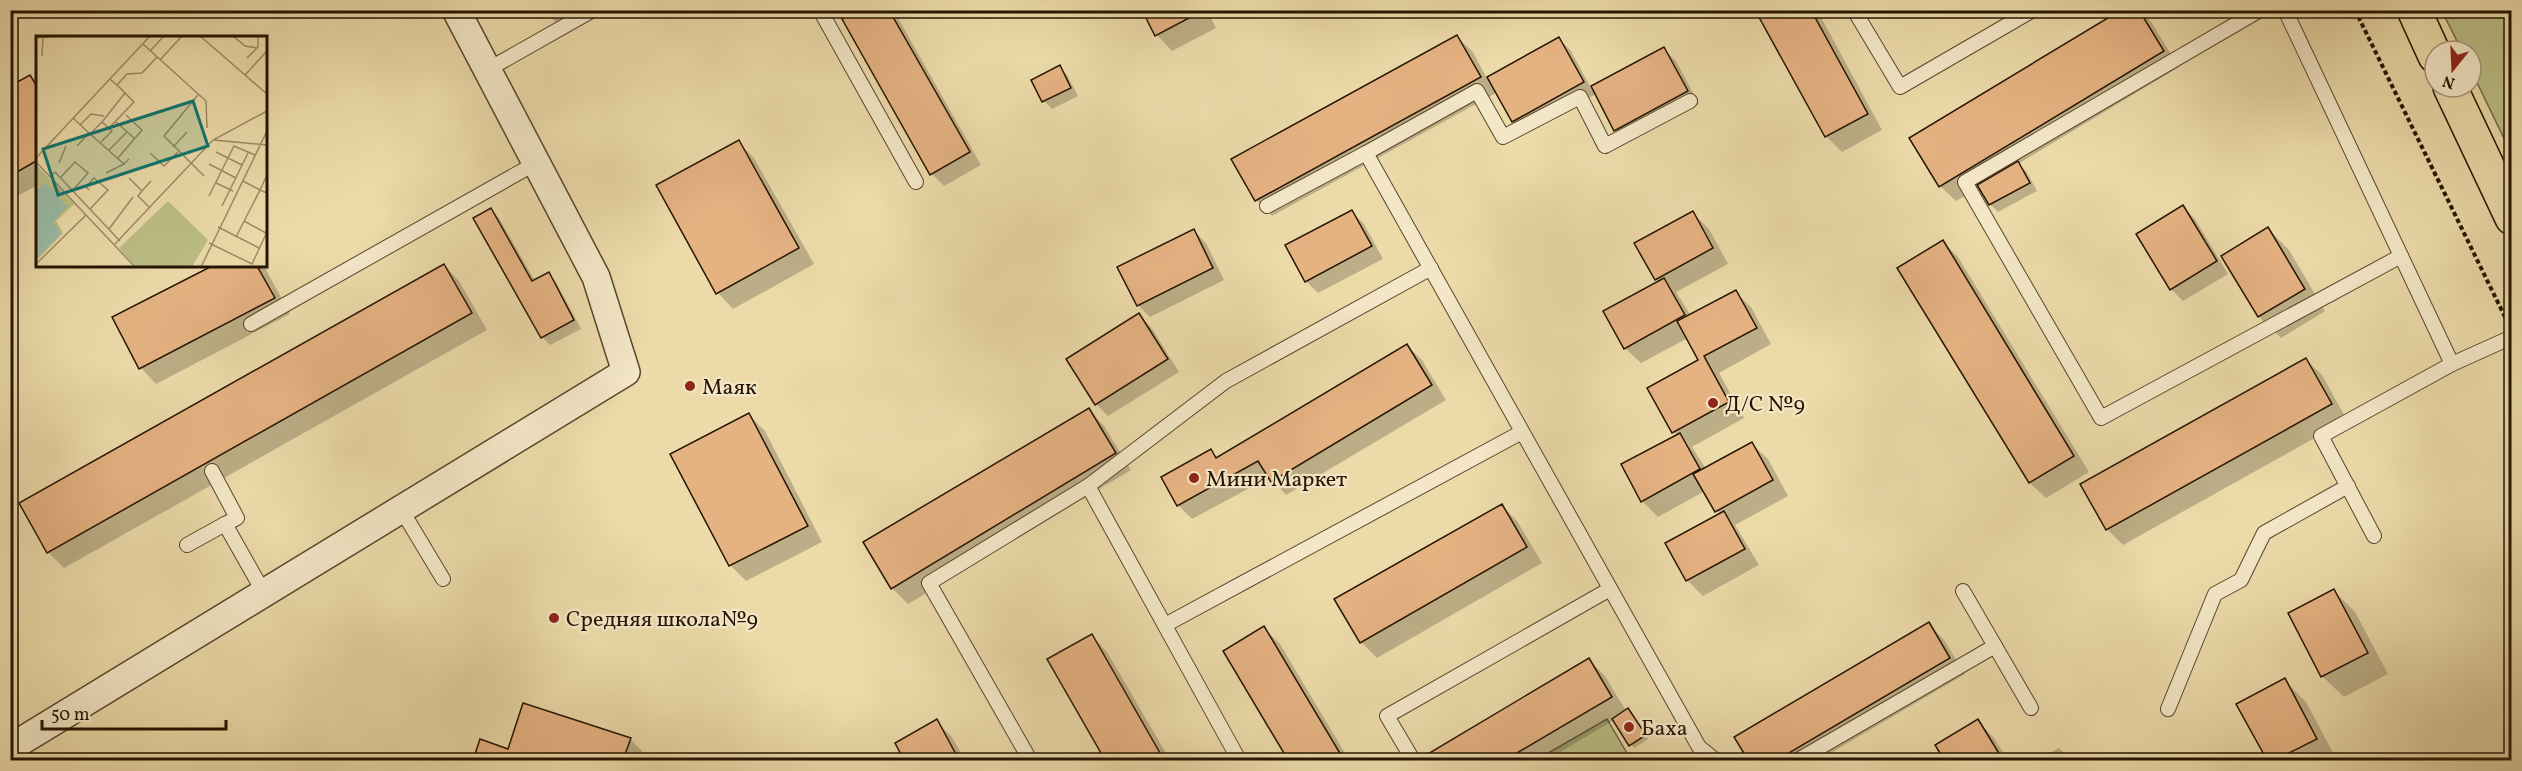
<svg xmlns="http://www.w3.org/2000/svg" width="2522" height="771" font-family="Vollkorn,serif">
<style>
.green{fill:#bbbe85;stroke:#706944;stroke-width:1.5}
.shadow{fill:#0003}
.building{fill:#e5b282;stroke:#251402;stroke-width:1.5}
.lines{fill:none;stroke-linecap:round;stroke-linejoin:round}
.lane-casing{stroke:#57462c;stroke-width:16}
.street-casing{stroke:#57462c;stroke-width:30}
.highway-casing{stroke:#251402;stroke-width:36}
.path{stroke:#251402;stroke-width:4;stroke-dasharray:4.5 3;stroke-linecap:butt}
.lane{stroke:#f3e7c7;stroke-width:14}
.street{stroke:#f3e7c7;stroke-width:27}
.highway{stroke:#ecdaa9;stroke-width:33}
.poi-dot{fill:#8f2418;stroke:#f3e7c7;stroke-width:2}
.labels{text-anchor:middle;stroke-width:4.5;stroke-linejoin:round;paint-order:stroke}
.poi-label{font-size:22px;fill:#251402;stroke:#f3e7c7;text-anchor:start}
.inset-road{fill:none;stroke:#9c8b66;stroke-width:1.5}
.view{fill:#0f766e;fill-opacity:0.15;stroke:#0f766e;stroke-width:3}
.inset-edge{fill:none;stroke:#251402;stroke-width:3}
</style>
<rect width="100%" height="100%" fill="#ecdaa9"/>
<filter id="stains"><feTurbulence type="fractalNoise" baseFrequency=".00333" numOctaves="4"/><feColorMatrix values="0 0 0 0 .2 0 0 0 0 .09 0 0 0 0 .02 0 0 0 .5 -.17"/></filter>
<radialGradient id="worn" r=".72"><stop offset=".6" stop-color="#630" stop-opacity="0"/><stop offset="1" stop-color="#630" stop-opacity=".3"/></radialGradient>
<!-- green -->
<g class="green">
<path d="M2442,11H2511V153L2471,70V51H2462Z"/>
<path d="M1607,719L1631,760H1536Z"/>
</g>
<!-- shadow -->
<g class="shadow">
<path d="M544,10H583L558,25Z"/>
<path d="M860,10L894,11L981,165L944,186L932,174Z"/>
<path d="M1144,10H1207L1216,28L1172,51L1157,35Z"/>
<path d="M1757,10H1817L1882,130L1842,152L1826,136Z"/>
<path d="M2124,10H2140L2150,20L2179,67L2018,164L2026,171L2037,191L1998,212L1990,204L1980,187L1956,201L1940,186Z"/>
<path d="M1457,37L1473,52L1487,79L1559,39L1571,51L1591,88L1664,49L1676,61L1699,104L1628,142L1616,130L1596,94L1526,133L1513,121L1498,92L1272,216L1256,200Z"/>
<path d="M1059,67L1067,75L1078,96L1052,109L1044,101Z"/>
<path d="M30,76L38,84V185L10,200V87Z"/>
<path d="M738,142L754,158L814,264L733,309L718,293Z"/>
<path d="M2183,207L2195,219L2228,274L2183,301L2171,289Z"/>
<path d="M491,209L499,218L535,281L548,274L556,282L581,329L550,345L542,337Z"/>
<path d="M1352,212L1364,224L1383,259L1318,293L1306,281Z"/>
<path d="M1693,213L1709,229L1728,264L1676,292L1691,316L1735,292L1751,307L1771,344L1719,373L1744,418L1692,447L1706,469L1752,444L1768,459L1788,496L1735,525L1759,565L1703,596L1687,580L1720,515L1705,491L1658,517L1642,501L1677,436L1649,388L1700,360L1688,338L1641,363L1625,348L1659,282L1656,279Z"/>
<path d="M2268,229L2289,250L2325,311L2281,338L2259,317L2223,256Z"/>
<path d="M1193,230L1206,243L1224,280L1150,317L1138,305Z"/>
<path d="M1943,242L1958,257L2089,472L2046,498L2030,483L1899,268Z"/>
<path d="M444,265L459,281L487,330L64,568L48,552Z"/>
<path d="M215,266H264L290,314L156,384L141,368L114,318Z"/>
<path d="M1138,315L1151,327L1179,372L1108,416L1096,404Z"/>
<path d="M1407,346L1422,360L1446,400L1286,495L1270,477L1192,519L1178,505L1211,451L1219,459Z"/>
<path d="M2306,360L2322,375L2347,420L2123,545L2107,529Z"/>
<path d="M1089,410L1104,426L1131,470L908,604L892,588Z"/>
<path d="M749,415L765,431L822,542L746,581L730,565Z"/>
<path d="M1502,506L1517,521L1542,563L1377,658L1361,642Z"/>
<path d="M2334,591L2355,612L2388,674L2344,697L2322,676Z"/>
<path d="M1929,624L1944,640L1965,674L1819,760H1750L1736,737Z"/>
<path d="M1264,628L1280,644L1349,760H1290L1225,651Z"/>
<path d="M1092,636L1107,652L1170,760H1107L1049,660Z"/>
<path d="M1589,660L1605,676L1626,711L1632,714L1648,739L1634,748L1614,720L1547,760H1427L1425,757Z"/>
<path d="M2284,680L2306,702L2337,760H2268L2238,705Z"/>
<path d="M936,721L952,737L965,760H906L897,744Z"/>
<path d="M1978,721L1993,737L2008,760H1946L1937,745Z"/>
<path d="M630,739L642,751L639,760H474L481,741L509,750Z"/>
<path d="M2059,748L2071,760H2037Z"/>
</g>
<!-- building -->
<g class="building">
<path d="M857,10H889L970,152L930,175L842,19Z"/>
<path d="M1142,10H1204L1155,36Z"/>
<path d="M1755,10H1811L1868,114L1825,137Z"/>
<path d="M2121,10H2139L2164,51L1939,187L1909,138Z"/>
<path d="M1457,35L1481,77L1255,201L1231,159Z"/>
<path d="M1559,37L1584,82L1512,122L1487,77Z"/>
<path d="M1664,47L1688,91L1614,131L1591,86Z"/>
<path d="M1060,65L1071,88L1042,102L1031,80Z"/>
<path d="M30,75L38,88V160L10,176V86Z"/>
<path d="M739,140L799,248L716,294L656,185Z"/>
<path d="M2018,161L2030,183L1989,205L1977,185Z"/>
<path d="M2183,205L2217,261L2170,290L2136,234Z"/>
<path d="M491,208L532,281L549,272L574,320L541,338L473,218Z"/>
<path d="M1352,210L1372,246L1305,282L1285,245Z"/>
<path d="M1693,211L1713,248L1655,280L1634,243Z"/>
<path d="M2268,227L2305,289L2258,317L2221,256Z"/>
<path d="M1194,229L1213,268L1137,306L1117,267Z"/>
<path d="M1943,240L2074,456L2029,483L1897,268Z"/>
<path d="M444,264L472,313L47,553L19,503Z"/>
<path d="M212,266H257L275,298L139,369L112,317Z"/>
<path d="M1664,278L1685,315L1624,349L1603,311Z"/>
<path d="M1736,290L1757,328L1704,356L1729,402L1672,433L1647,388L1698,360L1677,321Z"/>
<path d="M1139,313L1168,359L1095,405L1066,359Z"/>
<path d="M1407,344L1432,385L1271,482L1258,461L1177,506L1161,477L1211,449L1216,458Z"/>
<path d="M2306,358L2332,404L2106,530L2080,484Z"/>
<path d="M1089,408L1116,453L891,589L863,542Z"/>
<path d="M749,413L808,526L729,566L670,454Z"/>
<path d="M1680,433L1700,469L1641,502L1621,464Z"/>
<path d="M1752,442L1773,480L1715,512L1693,474Z"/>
<path d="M1502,504L1527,547L1360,643L1334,599Z"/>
<path d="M1724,511L1745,549L1686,581L1665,543Z"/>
<path d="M2334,589L2368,653L2321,677L2288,613Z"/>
<path d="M1929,622L1950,658L1777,760H1748L1734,737Z"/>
<path d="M1264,626L1344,760H1288L1223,651Z"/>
<path d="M1092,634L1164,760H1105L1047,659Z"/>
<path d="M1589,658L1612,697L1505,760H1422L1421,758Z"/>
<path d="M2285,678L2317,739L2275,760H2267L2236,704Z"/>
<path d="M523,703L631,738L623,760H541L532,758V760H473L480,739L508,749Z"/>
<path d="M1628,708L1646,735L1629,746L1612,719Z"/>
<path d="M937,719L959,760H904L895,743Z"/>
<path d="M1978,719L2003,760H1944L1935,745Z"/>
</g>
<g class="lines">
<defs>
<g id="lane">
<path d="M820,10L916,182"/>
<path d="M1854,10L1900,87L2033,10"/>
<path d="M2260,10L1965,182L2101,418L2401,256"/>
<path d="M2285,10L2452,364L2512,337"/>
<path d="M487,70L593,10"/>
<path d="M1366,153L1477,91L1503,137L1580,97L1605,146L1690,101"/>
<path d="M1267,206L1366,153L1699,747L1715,760"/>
<path d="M251,324L536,163"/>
<path d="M212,471L237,518L225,524"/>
<path d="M1088,486L1239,760"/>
<path d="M401,509L443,579"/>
<path d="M2374,536L2321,436L2452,364"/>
<path d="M187,545L225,524L264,593"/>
<path d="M1963,591L2031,708"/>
<path d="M1165,625L1522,432"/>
<path d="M2168,709L2215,594L2241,580L2264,533L2348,486"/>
<path d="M1030,760L929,583L1088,486L1226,381L1431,268"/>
<path d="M1413,760L1387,716L1610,589"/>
<path d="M1798,760L1995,646"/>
</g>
<path id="street" d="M10,748L626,372L596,277L456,10"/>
<g id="highway">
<path d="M2414,10L2435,56"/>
<path d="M2450,87L2512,218"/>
</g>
</defs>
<!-- lane casing -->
<use href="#lane" class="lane-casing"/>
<!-- street casing -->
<use href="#street" class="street-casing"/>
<!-- highway casing -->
<use href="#highway" class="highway-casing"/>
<!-- path -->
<g class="path">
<path d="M2355,10L2507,321"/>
<path d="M2510,10L2512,13"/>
</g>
<!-- lane -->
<use href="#lane" class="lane"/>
<!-- street -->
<use href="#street" class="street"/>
<!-- highway -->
<use href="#highway" class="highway"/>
</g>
<!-- markers -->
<g class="poi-dot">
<circle cx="690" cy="386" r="6"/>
<circle cx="1713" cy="403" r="6"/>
<circle cx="1194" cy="478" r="6"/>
<circle cx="554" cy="618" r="6"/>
<circle cx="1629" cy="727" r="6"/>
</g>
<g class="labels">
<!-- poi labels -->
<g class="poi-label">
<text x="702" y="394">Маяк</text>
<text x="1725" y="411">Д/С №9</text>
<text x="1206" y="486">Мини Маркет</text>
<text x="566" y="626">Средняя школа№9</text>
<text x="1641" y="735">Баха</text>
</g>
</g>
<!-- overview -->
<g transform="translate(36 36)">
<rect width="231" height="231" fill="#ecdaa9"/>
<path d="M0,129L38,168L20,185L27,197L0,225ZM132,165L172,204L156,231H100L83,212Z" fill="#bbbe85"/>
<path d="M10,147L31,171L17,186L25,198L0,223V155Z" fill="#99bba6"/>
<path class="inset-road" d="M164,0L231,58M197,0L209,10L221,12M0,2L24,0M107,8L170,65L171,92M114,15L128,0M6,20L7,1M211,22L222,11V0M124,24L146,0M209,39L231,15M74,43L81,49L91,38L106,37L121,21M162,59L128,100L168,140M37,82L53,97L41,110M79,85L98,102M66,86L89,57M44,89L55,78L68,80M73,92L98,66L81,49M53,97L88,128L93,123M54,98L66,86L76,95L65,106M178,104L231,109M137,111L151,96M73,114L91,96M180,116L206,129M114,117L128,130L142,116M0,122L114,0M82,122L106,94L90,79M0,126L99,231M23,127L30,110M173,128L200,142M70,137L88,128M15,140L19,136L84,205M25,141L39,126L52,137L37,154M93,142L106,155L115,145M207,145L224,154L231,139M180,147L197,155M53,154L50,151L58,142L72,154L54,173M106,155L102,160L114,172M173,160L198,110L219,119M186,170L212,117M208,185L230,197M182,191L223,212M73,193L97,161M200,201L224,154L231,157M173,207L216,228L231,196M79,208L177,104L231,75M0,228L50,179M165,231L231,95"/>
<path class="view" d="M157,65L172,110L22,159L7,113Z"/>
<rect width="231" height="231" class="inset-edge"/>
</g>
<!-- margin -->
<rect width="2522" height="771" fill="none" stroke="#ecdaa9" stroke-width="36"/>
<rect x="12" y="12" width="2498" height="747" fill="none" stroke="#251402" stroke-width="3"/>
<rect x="18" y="18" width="2486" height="735" fill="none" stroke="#251402" stroke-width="1.5"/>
<!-- north arrow -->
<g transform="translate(2453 69) rotate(198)"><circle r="28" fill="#f3e7c7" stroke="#a19378" stroke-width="1.5"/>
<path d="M0-4.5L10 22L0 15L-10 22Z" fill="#8f2418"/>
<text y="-9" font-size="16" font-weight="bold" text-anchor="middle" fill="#251402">N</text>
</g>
<!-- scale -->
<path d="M42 720v9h184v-9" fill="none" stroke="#251402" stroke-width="3"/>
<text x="51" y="720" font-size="18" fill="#251402" stroke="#f3e7c7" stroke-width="4.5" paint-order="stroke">50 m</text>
<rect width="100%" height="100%" filter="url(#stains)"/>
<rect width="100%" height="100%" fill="url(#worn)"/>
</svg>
